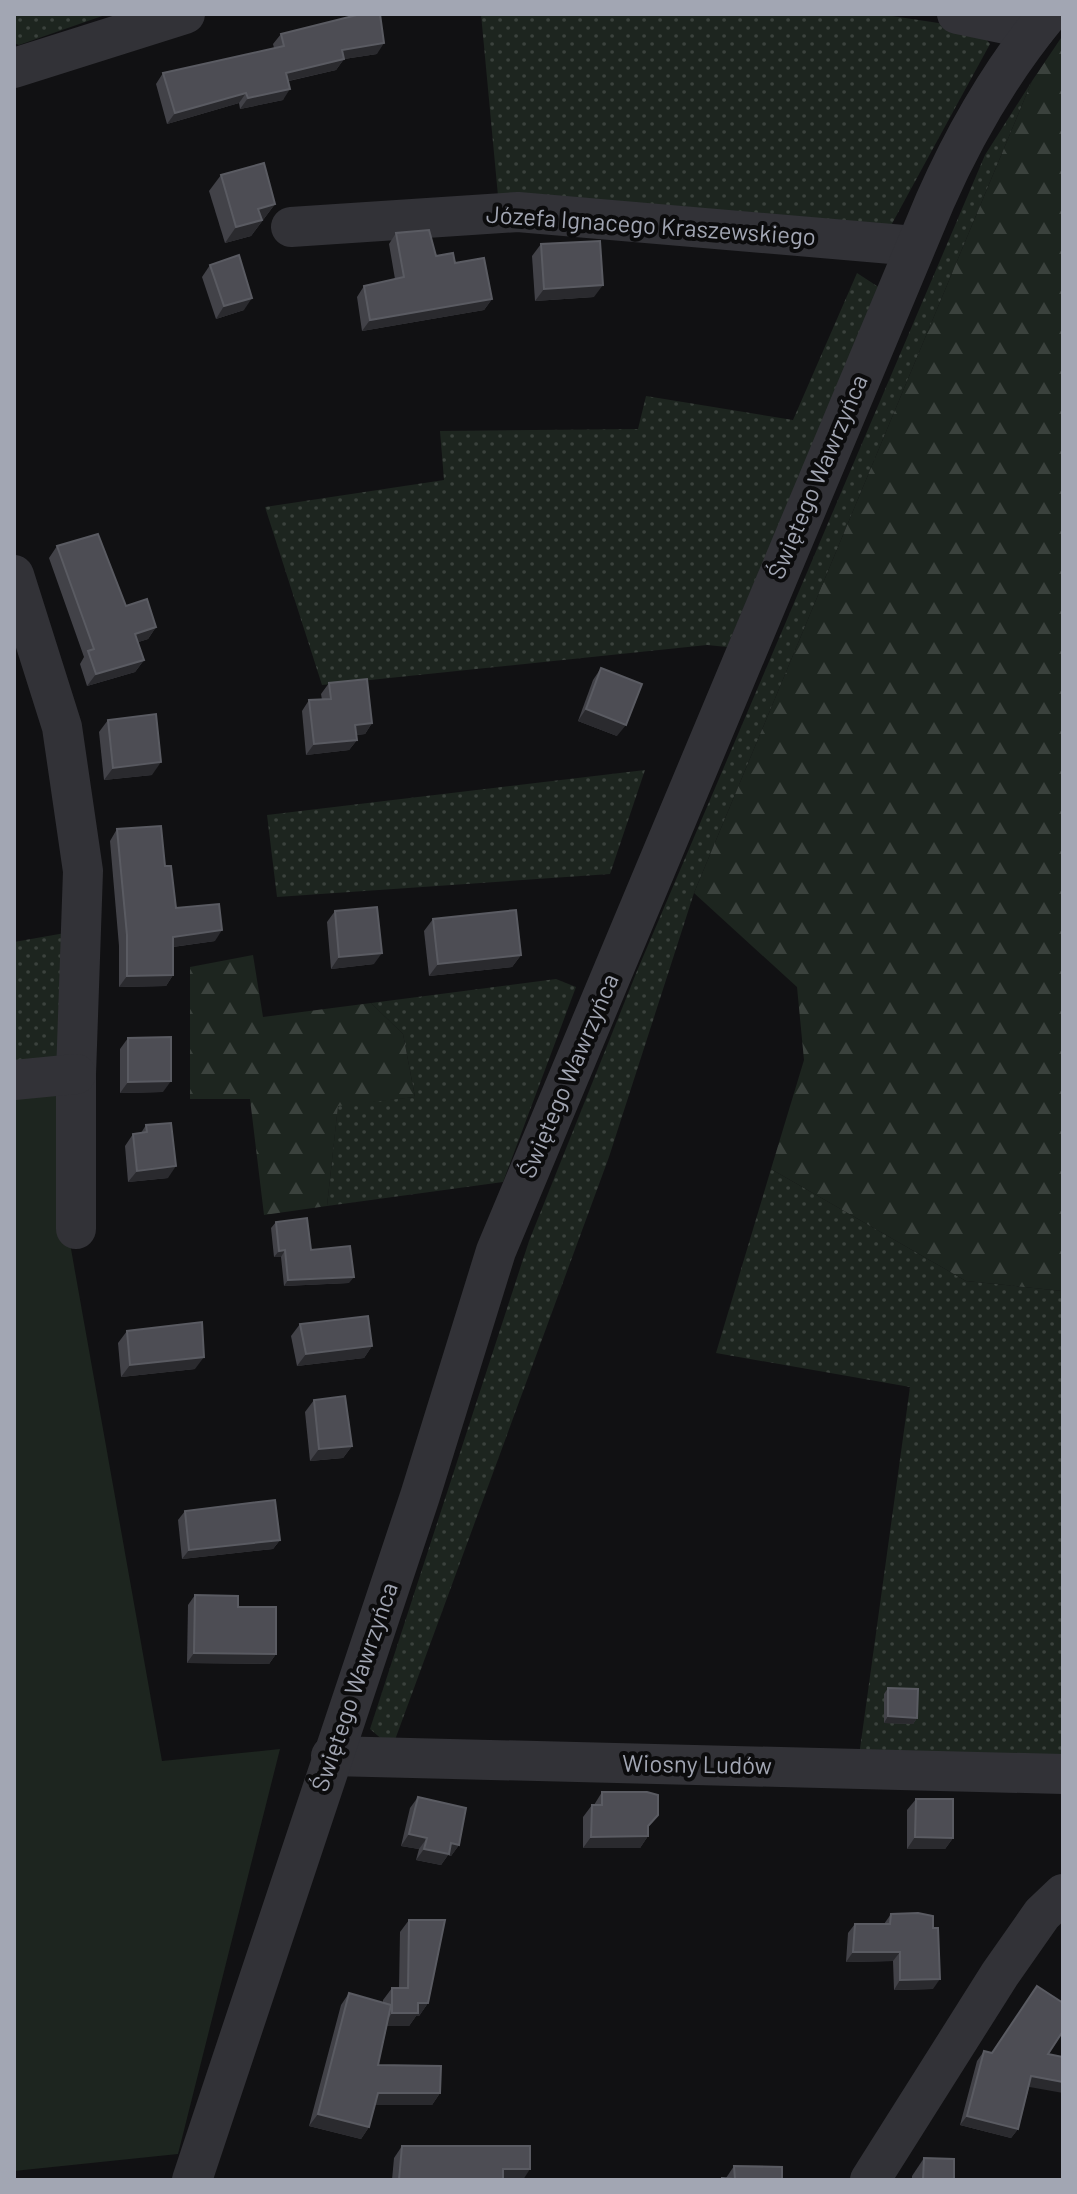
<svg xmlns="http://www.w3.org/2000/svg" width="1077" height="2194" font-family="Barlow,sans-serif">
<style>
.grass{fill:url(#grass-dots)}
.forest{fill:url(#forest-firs)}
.garden{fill:#1d251f}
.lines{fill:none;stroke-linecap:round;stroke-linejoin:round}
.minor{stroke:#323237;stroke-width:40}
.wall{fill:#424248}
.shaded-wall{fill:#2a2a2e}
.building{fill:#4d4d54;stroke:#5a5b62;stroke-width:2}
.labels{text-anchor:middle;stroke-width:8;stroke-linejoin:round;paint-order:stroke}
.street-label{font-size:24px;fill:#a2a6b3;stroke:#0c0c0d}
</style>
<defs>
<pattern id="grass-dots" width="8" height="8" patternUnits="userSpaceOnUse" patternTransform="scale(2)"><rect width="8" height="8" fill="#1d251f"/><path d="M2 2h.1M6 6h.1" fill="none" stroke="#3b423d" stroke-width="1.8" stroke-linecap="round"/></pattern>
<pattern id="forest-firs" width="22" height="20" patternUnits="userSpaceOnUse" patternTransform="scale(2)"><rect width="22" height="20" fill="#1d251f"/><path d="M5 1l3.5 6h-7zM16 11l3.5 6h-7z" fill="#3b423d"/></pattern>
</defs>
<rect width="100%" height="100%" fill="#111113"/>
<!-- grass -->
<g class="grass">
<path d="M14,14H108L19,45L14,43Z"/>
<path d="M481,14H879L978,29L990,44L888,231L498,196Z"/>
<path d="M1032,81L694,893L609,1157L392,1748L370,1729L529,1241L637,971L985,155Z"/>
<path d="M857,273L880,288L727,647L707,645L322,685L265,507L444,480L440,431L638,429L646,396L793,420Z"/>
<path d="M645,770L610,874L277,897L267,815Z"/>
<path d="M65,933L63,1062L14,1066V942Z"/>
<path d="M556,979L576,987L503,1182L327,1206L338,1105L415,1097L403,1034L371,1003Z"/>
<path d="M771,1169L966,1281L1063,1291V1758L859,1756L910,1387L716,1353Z"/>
</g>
<!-- forest -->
<g class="forest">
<path d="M1063,35V1291L966,1281L771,1169L804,1060L797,987L694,893L1032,81Z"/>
<path d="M253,955L263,1017L371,1003L403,1034L415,1097L338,1106L327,1206L264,1215L250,1099H190V967Z"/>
</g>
<!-- garden -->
<path class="garden" d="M76,1074L68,1232L162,1761L280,1749L178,2154L14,2171V1080Z"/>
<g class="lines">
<!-- minor -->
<g class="minor">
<path d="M957,14L1035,30"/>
<path d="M14,68L185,14"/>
<path d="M291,227L518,212L915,246"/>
<path d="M14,575L62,727L83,871L76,1074V1229"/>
<path d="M14,1080L76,1074"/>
<path d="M331,1756L1063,1774"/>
<path d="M192,2180L420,1496L496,1251L935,201C965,133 1000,72 1048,14"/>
<path d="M870,2180L1000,1974L1042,1914L1063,1894"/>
</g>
</g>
<!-- wall -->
<g class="wall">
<path d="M348,14H380L377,54L344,59L336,70L289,81L283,100L240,109L239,103L167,124L156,84L163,73L274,48L273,44L281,34L349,17Z"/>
<path d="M221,175L275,204L251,236L225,243L209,191Z"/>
<path d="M396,233L436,256L455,263L492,299L484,310L362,331L357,297L364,286L395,279L389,244Z"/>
<path d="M541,244L594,297L535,301L532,256Z"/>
<path d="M210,265L244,310L216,319L202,277Z"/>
<path d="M57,546L126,606L156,627L148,639L138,642L144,660L135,672L87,686L80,664L84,657L49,558Z"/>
<path d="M601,668L617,736L578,721L593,680Z"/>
<path d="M329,683L372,723L365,734L356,735L357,740L349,750L306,755L302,711L309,700H322L321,694Z"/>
<path d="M108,720L152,775L104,780L99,732Z"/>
<path d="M117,829L165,866L176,908L215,941L173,947V975L166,986L119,987V946L110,841Z"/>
<path d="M335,911L374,964L331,969L327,922Z"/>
<path d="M433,919L521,955L512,967L429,976L424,931Z"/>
<path d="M128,1038L163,1092L120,1093V1049Z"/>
<path d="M146,1125L168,1178L128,1182L125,1146L133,1134L141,1133Z"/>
<path d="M276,1222L311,1250L349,1283L284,1286L281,1257H274L271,1228Z"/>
<path d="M300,1324L372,1346L364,1358L297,1366L291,1336Z"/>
<path d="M127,1331L195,1369L121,1377L118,1343Z"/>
<path d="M314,1400L352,1446L343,1458L310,1461L305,1412Z"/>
<path d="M185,1511L280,1540L273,1549L182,1559L178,1520Z"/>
<path d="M195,1595L238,1607L276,1654L269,1664L187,1663L188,1605Z"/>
<path d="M888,1688L917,1718L913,1724L884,1723V1694Z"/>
<path d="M602,1792L648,1828V1836L640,1848H583V1817L592,1805H594Z"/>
<path d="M418,1797L459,1845L451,1856L448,1855L441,1865L416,1860L419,1849L401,1846L410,1808Z"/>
<path d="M916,1799L953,1838L945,1849H907V1810Z"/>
<path d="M891,1914L933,1989L894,1990L893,1961L846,1962L848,1933L855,1924H884Z"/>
<path d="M409,1920L428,2003L419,2016H416L409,2026H387L378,2065L440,2093L432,2105H375L369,2127L361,2139L309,2126L341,2005L349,1993L383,2003V2000L392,1988H399L400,1932Z"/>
<path d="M984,2051L992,2053L1048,2054L1029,2087L1018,2129L1011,2138L960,2125L977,2061Z"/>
<path d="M402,2146L523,2180H392L394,2158Z"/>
<path d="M924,2158L954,2180H912V2176Z"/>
<path d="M734,2166L782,2180H721L722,2178H726Z"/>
</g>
<!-- shaded-wall -->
<g class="shaded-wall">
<path d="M384,43L377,54L344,59L336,70L279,83L286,73L342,50Z"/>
<path d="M290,89L283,100L240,109L248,98Z"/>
<path d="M246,93L239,103L167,124L175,113Z"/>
<path d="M275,204L251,236L225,243L236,227L258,209Z"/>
<path d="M603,285L594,297L535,301L544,289Z"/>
<path d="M252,298L244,310L216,319L224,306Z"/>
<path d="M492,299L484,310L362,331L370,320Z"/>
<path d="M156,627L148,639L127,646L135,634Z"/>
<path d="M144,660L135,672L87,686L96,674Z"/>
<path d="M586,709L626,725L617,736L578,721Z"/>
<path d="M372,723L365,734L348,736L355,725Z"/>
<path d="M357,740L349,750L306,755L314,744Z"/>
<path d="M161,762L152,775L104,780L113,768Z"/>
<path d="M222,930L215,941L165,948L173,937Z"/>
<path d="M382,953L374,964L331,969L339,957Z"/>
<path d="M521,955L512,967L429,976L438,964Z"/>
<path d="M173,975L166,986L119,987L127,976Z"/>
<path d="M171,1081L163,1092L120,1093L128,1082Z"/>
<path d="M176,1166L168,1178L128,1182L137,1171Z"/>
<path d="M285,1250L281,1257H274L279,1251Z"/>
<path d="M354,1277L349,1283L284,1286L288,1280Z"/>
<path d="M372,1346L364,1358L297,1366L306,1354Z"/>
<path d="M204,1357L195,1369L121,1377L130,1365Z"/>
<path d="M352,1446L343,1458L310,1461L319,1449Z"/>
<path d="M280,1540L273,1549L182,1559L189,1550Z"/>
<path d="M194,1653L276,1654L269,1664L187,1663Z"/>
<path d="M888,1716L917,1718L913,1724L884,1723Z"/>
<path d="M658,1815L641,1836H648L640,1848H583L591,1837Z"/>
<path d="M409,1834L427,1838L419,1849L401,1846Z"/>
<path d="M915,1837L953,1838L945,1849H907Z"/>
<path d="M451,1843L459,1845L451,1856L448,1855L441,1865L416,1860L424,1849Z"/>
<path d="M853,1952H900L893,1961L846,1962Z"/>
<path d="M940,1979L933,1989L894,1990L900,1980Z"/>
<path d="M418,2003H428L419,2016H416L409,2026H383L392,2013Z"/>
<path d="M1031,2076L1063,2082V2093L1024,2086Z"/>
<path d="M378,2093H440L432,2105H369Z"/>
<path d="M318,2114L369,2127L361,2139L309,2126Z"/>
<path d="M967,2116L1018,2129L1011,2138L960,2125Z"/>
<path d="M503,2169H530L523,2180H496Z"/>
</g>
<!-- building -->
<g class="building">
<path d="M357,14H380L384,43L342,50L344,59L286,73L290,89L248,98L246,93L175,113L163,73L284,46L281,34L357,15Z"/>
<path d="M264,163L275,204L258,209L262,220L236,227L221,175Z"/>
<path d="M429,230L436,256L453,253L455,263L484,258L492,299L370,320L364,286L404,277L396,233Z"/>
<path d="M600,241L603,285L544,289L541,244Z"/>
<path d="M239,255L252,298L224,306L210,265Z"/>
<path d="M98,534L126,606L147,599L156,627L135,634L144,660L96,674L88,651L94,649L57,546Z"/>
<path d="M601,668L642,684L626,725L586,709Z"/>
<path d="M367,679L372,723L355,725L357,740L314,744L309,700L331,699L329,683Z"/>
<path d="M156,714L161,762L113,768L108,720Z"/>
<path d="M161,826L165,866H171L176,908L219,904L222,930L173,937V975L127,976V935L117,829Z"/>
<path d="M377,907L382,953L339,957L335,911Z"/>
<path d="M516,910L521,955L438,964L433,919Z"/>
<path d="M171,1037V1081L128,1082V1038Z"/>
<path d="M171,1123L176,1166L137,1171L133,1134L147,1132L146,1125Z"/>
<path d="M307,1218L311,1250L350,1246L354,1277L288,1280L285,1250L279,1251L276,1222Z"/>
<path d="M368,1316L372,1346L306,1354L300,1324Z"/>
<path d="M202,1322L204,1357L130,1365L127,1331Z"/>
<path d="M345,1396L352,1446L319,1449L314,1400Z"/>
<path d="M275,1500L280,1540L189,1550L185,1511Z"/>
<path d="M195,1595L238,1596V1607H276V1654L194,1653Z"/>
<path d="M888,1688L918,1689L917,1718L888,1716Z"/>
<path d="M602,1792H647L658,1795V1815L648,1826V1836L591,1837L592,1805H602Z"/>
<path d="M418,1797L466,1808L459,1845L451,1843L449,1854L424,1849L427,1838L409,1834Z"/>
<path d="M916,1799H953V1838L915,1837Z"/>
<path d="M918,1913L933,1916V1928H938L940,1979L900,1980V1952H853L855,1924H890L891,1914Z"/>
<path d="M409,1920H445L428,2003H418V2013H392V1988H408Z"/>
<path d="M1037,1986L1063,2003V2031L1048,2054L1063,2057V2082L1031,2076L1018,2129L967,2116L984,2051L992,2053Z"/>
<path d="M349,1993L391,2005L378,2065L441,2066L440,2093H378L369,2127L318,2114Z"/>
<path d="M402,2146H530V2169H503V2180H399Z"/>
<path d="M924,2158L954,2159V2180H923Z"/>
<path d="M734,2166L782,2167V2180H722V2178L735,2179Z"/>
</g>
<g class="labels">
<!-- street labels -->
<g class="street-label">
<text transform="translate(651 226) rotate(4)" y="8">Józefa Ignacego Kraszewskiego</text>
<text transform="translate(818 477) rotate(-67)" y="8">Świętego Wawrzyńca</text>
<text transform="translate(569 1076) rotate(-67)" y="8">Świętego Wawrzyńca</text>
<text transform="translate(355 1687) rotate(-71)" y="8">Świętego Wawrzyńca</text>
<text transform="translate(697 1765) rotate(1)" y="8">Wiosny Ludów</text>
</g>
</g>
<!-- border -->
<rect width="1077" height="2194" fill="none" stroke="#a2a6b3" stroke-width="32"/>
</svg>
